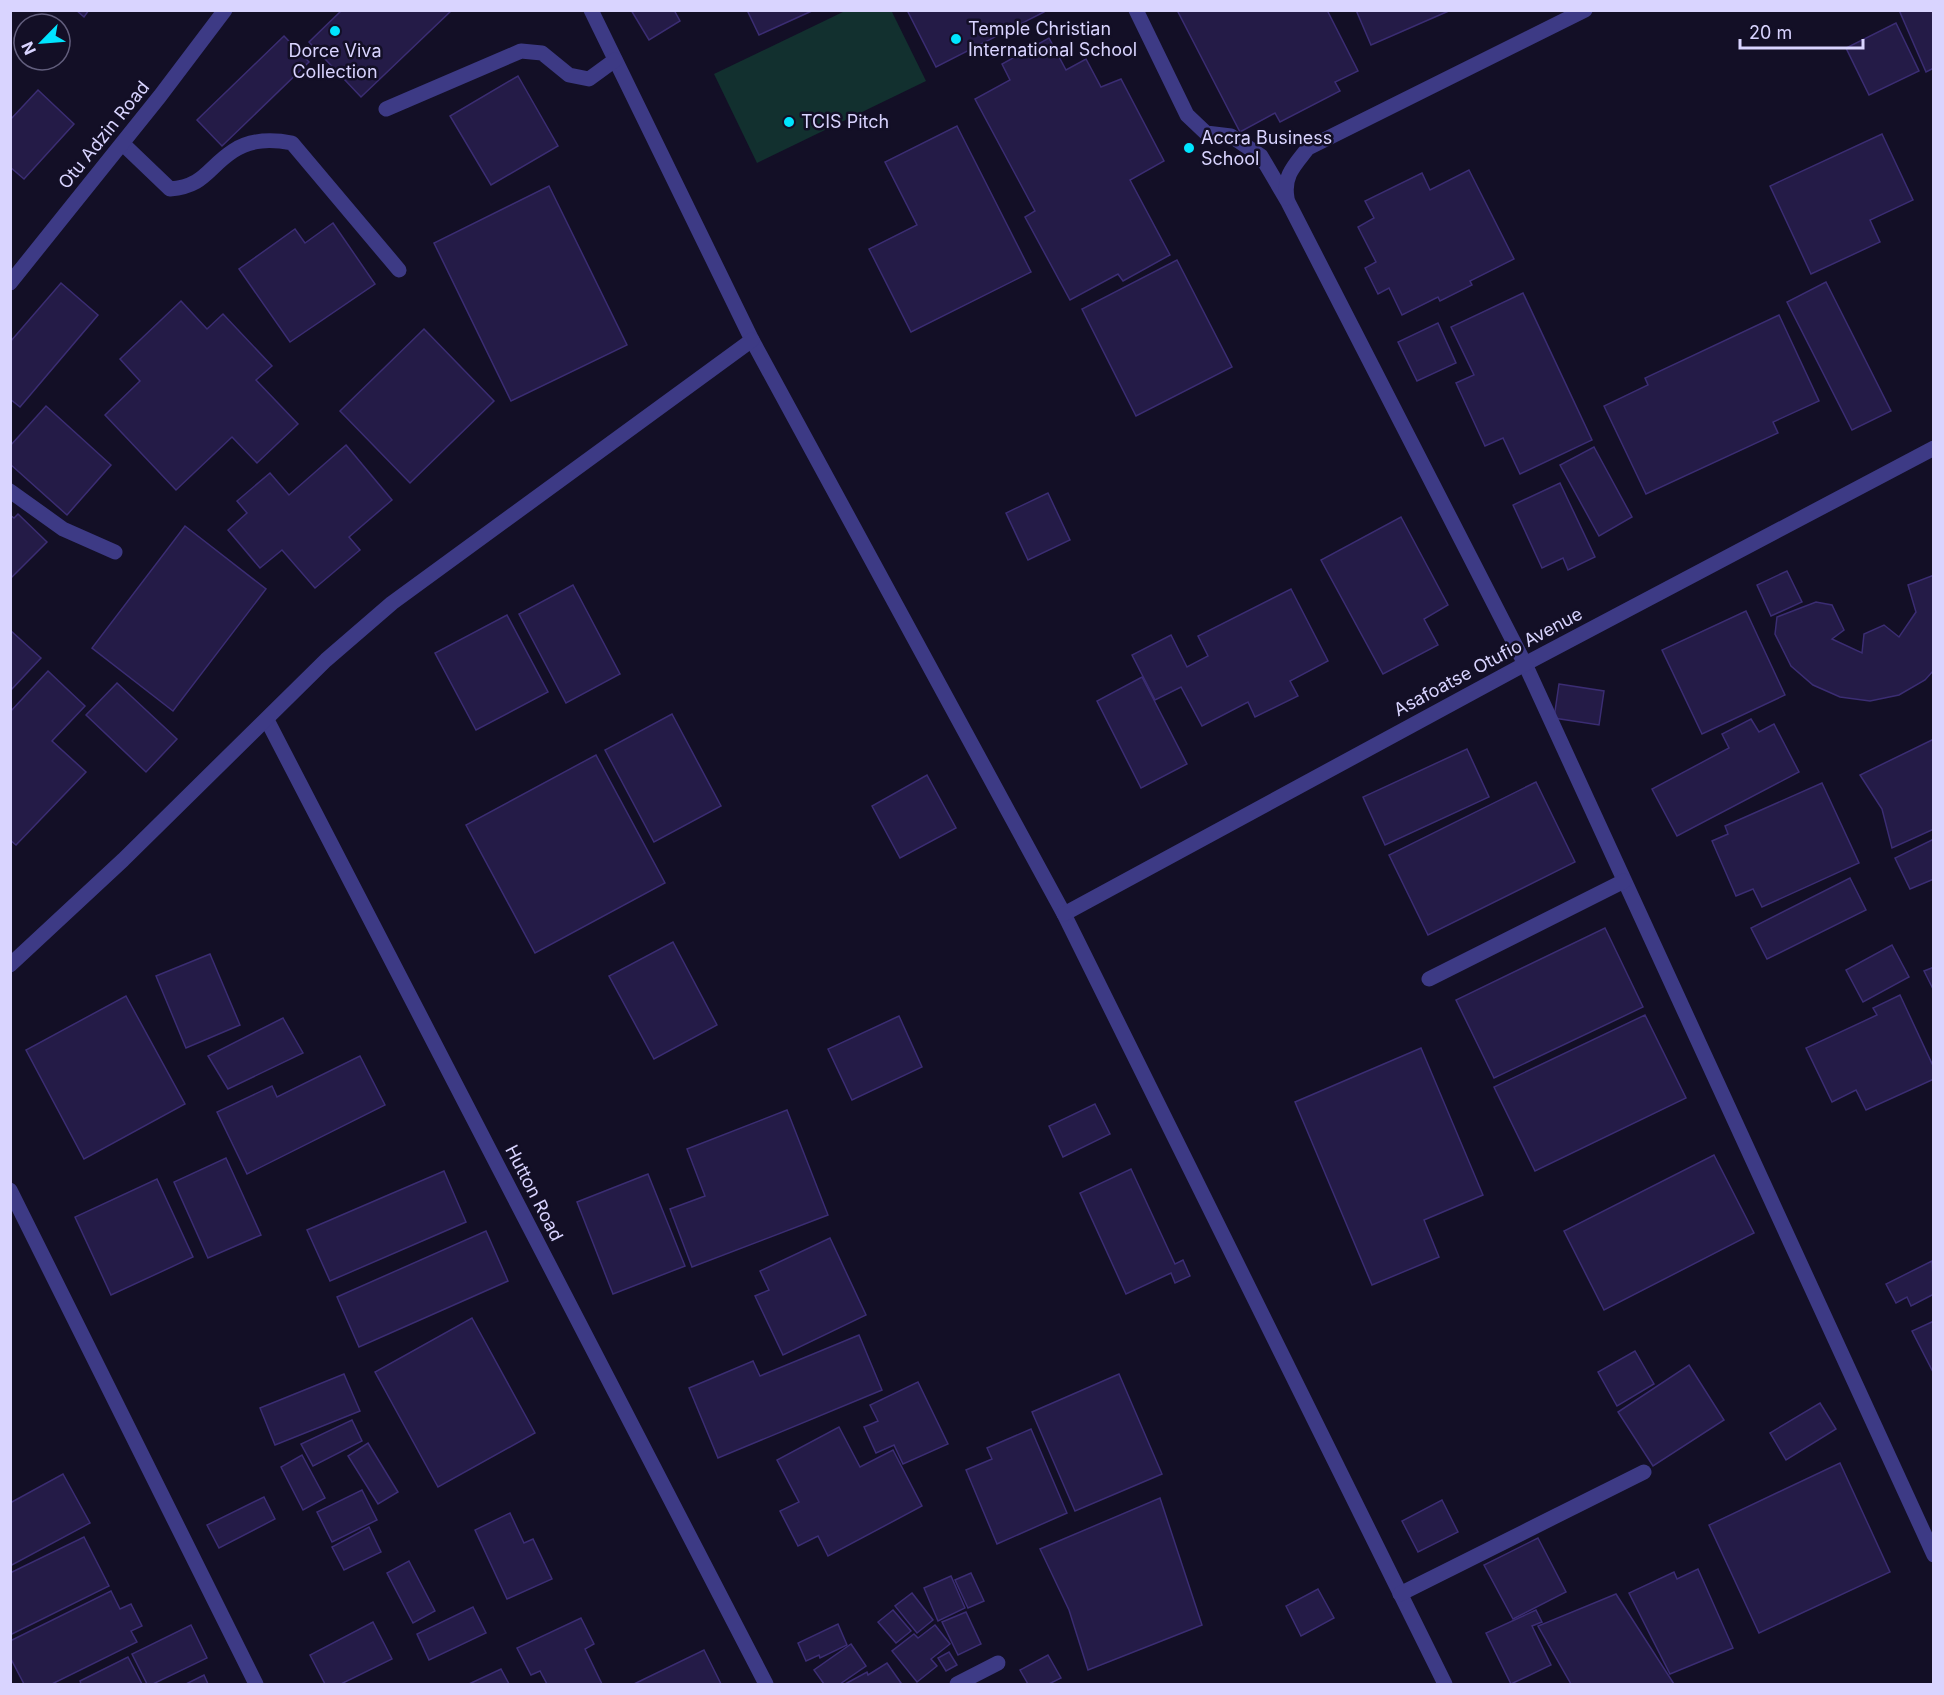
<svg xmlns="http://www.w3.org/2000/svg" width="1944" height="1695" font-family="Inter,sans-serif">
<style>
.green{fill:#12302f}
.building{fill:#241b47;stroke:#3b2d73;stroke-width:1.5}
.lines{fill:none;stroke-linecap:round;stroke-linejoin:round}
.minor{stroke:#3d3a85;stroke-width:15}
.poi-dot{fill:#00e5ff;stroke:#130f26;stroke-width:2}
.labels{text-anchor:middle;stroke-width:5;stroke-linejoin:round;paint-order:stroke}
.poi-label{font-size:18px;fill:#d9d4ff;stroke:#130f26;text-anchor:start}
.street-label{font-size:18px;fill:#d9d4ff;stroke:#130f26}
</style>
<rect width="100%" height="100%" fill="#130f26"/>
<!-- green -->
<path class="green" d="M891,10L926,81L757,163L714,74L845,11Z"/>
<!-- building -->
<g class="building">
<path d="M76,10H89L84,17Z"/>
<path d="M342,10H452L361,97L309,42Z"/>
<path d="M631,10H674L680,21L649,40Z"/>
<path d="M747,10H814L759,35Z"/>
<path d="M907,10H1044V12L936,67Z"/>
<path d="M1177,10H1327L1358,71L1335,82L1340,91L1280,122L1275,113L1240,132Z"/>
<path d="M1356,10H1451L1371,45Z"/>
<path d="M1899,10H1934V68L1926,72Z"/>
<path d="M1896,23L1919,71L1869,95L1846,48Z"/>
<path d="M284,36L309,62L222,146L197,120Z"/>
<path d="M1049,38L1066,70L1086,59L1101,87L1121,79L1164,161L1130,180L1170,255L1123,281L1118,274L1070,300L1025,217L1035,211L975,99L1010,80L1002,64Z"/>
<path d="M518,76L558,146L491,185L450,116Z"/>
<path d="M38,90L74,124L24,179L10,167V120Z"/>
<path d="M957,126L1031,272L911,332L869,249L917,225L885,162Z"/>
<path d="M1882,134L1913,200L1870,220L1880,242L1811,274L1770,186Z"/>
<path d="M1469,170L1514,259L1470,281L1472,285L1440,301L1438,297L1402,315L1389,288L1378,294L1365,268L1376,262L1358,227L1374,218L1365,201L1422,173L1430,190Z"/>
<path d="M549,186L627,345L511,401L434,243Z"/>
<path d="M333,223L375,284L290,342L239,269L295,229L305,243Z"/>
<path d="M1177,260L1232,367L1136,416L1082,309Z"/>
<path d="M1826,282L1891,411L1852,430L1787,302Z"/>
<path d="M61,283L98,315L20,407L10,399V342Z"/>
<path d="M1523,293L1592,440L1520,474L1503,438L1485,446L1456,383L1474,375L1451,327Z"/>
<path d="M181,301L207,329L223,314L272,366L256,380L298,424L257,463L232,437L176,490L105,415L140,381L120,359Z"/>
<path d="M1779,315L1819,401L1773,422L1778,433L1646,494L1604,406L1648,385L1645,378Z"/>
<path d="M1438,323L1456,363L1417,381L1398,342Z"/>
<path d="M424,329L494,401L410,483L340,411Z"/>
<path d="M46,406L111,465L67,515L10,464V446Z"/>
<path d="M346,445L392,500L349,537L360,550L315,588L282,550L260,568L228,530L247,513L237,501L270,473L289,495Z"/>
<path d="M1594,447L1632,517L1599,536L1560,465Z"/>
<path d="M1560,483L1595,557L1568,570L1563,558L1542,568L1513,505Z"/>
<path d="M1048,493L1070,540L1028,560L1006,513Z"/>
<path d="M18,514L47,542L10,579V515L14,518Z"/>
<path d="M1401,517L1448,605L1424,619L1438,645L1383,674L1321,560Z"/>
<path d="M185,526L266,589L173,711L92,648Z"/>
<path d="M1787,571L1802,602L1771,616L1757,585Z"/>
<path d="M1934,575V670L1925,680L1899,695L1870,701L1840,697L1813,685L1791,666L1775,634L1777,617L1816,602L1832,605L1844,630L1832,639L1862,653L1864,634L1884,625L1899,637L1916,612L1908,585Z"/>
<path d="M573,585L620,674L566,703L519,614Z"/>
<path d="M1291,589L1328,661L1290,681L1298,696L1255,717L1248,702L1202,726L1181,687L1155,700L1132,655L1171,635L1187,667L1208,656L1198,636Z"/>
<path d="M1746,611L1785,695L1702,734L1662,650Z"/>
<path d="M507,615L548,692L476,730L435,653Z"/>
<path d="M10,630L41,658L10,691Z"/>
<path d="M48,671L85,706L52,741L86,772L16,845L10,840V712Z"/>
<path d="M1142,677L1187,764L1141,788L1097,701Z"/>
<path d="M117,683L177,739L146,772L86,715Z"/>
<path d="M1559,684L1604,691L1599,725L1554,718Z"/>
<path d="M672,714L721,806L654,842L605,750Z"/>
<path d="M1751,719L1759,732L1774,724L1799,772L1677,836L1652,789L1729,748L1722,734Z"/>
<path d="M1934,739V829L1892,848L1882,809L1860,775Z"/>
<path d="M1467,749L1489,797L1385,845L1363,797Z"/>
<path d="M596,755L665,883L535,953L466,825Z"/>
<path d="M927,775L956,828L900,858L872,806Z"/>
<path d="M1536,782L1575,862L1428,935L1389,855Z"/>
<path d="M1822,783L1859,863L1762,907L1753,889L1736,896L1712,841L1728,834L1725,826Z"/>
<path d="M1934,839V879L1910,889L1895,858Z"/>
<path d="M1850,878L1866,910L1767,959L1751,928Z"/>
<path d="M1605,928L1643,1007L1494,1078L1456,1000Z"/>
<path d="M673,942L717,1025L654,1059L609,976Z"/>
<path d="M1892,945L1909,977L1863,1002L1846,970Z"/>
<path d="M210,954L240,1025L186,1048L156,976Z"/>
<path d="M1934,967V991L1924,971Z"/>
<path d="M1900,995L1934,1068V1079L1866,1110L1856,1090L1832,1102L1806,1048L1877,1015L1873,1008Z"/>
<path d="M126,996L185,1104L84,1159L26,1050Z"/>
<path d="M1645,1015L1686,1098L1535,1171L1494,1087Z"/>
<path d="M899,1016L922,1067L852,1100L828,1049Z"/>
<path d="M283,1018L303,1053L228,1089L208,1056Z"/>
<path d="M1421,1048L1483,1195L1424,1220L1439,1257L1372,1285L1295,1102Z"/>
<path d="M360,1056L385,1105L247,1174L217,1112L272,1086L277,1097Z"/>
<path d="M1095,1104L1110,1134L1063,1157L1049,1126Z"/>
<path d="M787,1110L828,1215L692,1267L670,1209L705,1196L687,1149Z"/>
<path d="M1714,1155L1754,1233L1604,1310L1564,1231Z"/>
<path d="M226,1158L261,1235L208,1258L174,1182Z"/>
<path d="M1131,1169L1175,1264L1183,1260L1190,1276L1175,1283L1171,1273L1126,1294L1080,1193Z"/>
<path d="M444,1171L466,1222L330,1281L307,1230Z"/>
<path d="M648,1174L685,1266L613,1294L577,1202Z"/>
<path d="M157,1179L193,1257L111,1295L75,1217Z"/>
<path d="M486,1231L508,1281L359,1347L337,1297Z"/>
<path d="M830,1238L866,1315L783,1355L755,1296L769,1290L760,1271Z"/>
<path d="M1932,1261L1934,1294L1911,1306L1907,1297L1896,1303L1886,1284Z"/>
<path d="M472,1318L535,1433L438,1487L375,1372Z"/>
<path d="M1934,1321V1374L1912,1331Z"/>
<path d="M859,1335L882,1390L718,1458L689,1388L753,1361L760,1376Z"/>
<path d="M1635,1351L1654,1384L1617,1406L1598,1372Z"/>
<path d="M1689,1365L1724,1420L1653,1466L1618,1412Z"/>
<path d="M344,1374L360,1411L275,1445L260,1408Z"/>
<path d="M1119,1374L1162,1474L1075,1511L1032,1412Z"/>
<path d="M918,1382L948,1444L903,1464L894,1445L876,1453L864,1427L878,1421L870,1405Z"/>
<path d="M1820,1403L1836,1429L1786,1460L1770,1433Z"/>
<path d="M352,1420L362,1441L313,1466L301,1444Z"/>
<path d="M839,1427L860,1467L893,1450L922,1506L828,1556L818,1536L798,1546L780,1511L799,1502L777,1460Z"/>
<path d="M1031,1429L1067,1513L997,1544L966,1470L992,1459L987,1448Z"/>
<path d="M368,1443L398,1492L378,1504L348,1456Z"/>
<path d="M302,1455L325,1498L303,1510L281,1467Z"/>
<path d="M1840,1463L1890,1572L1759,1633L1709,1525Z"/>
<path d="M63,1474L90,1523L10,1566V1503Z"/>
<path d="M362,1490L377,1520L332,1542L317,1512Z"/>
<path d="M264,1497L275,1519L219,1548L207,1525Z"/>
<path d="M1160,1498L1202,1625L1088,1670L1069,1610L1040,1549Z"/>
<path d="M1442,1500L1458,1532L1418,1552L1402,1521Z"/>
<path d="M510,1513L524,1543L533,1539L552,1579L507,1599L475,1530Z"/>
<path d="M369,1527L381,1552L344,1570L332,1547Z"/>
<path d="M84,1537L109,1586L10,1635V1573Z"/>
<path d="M1538,1538L1566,1592L1513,1619L1484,1565Z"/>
<path d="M409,1561L435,1611L413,1623L387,1573Z"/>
<path d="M1698,1569L1733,1648L1670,1674L1629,1593L1674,1572L1677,1579Z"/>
<path d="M971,1573L984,1601L968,1608L955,1580Z"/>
<path d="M951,1576L965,1608L938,1621L924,1588Z"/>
<path d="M1318,1589L1334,1618L1301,1636L1286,1606Z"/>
<path d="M111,1591L120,1609L131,1604L142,1626L131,1631L137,1642L52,1684H24L10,1657V1641Z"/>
<path d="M912,1593L933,1620L917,1633L895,1606Z"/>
<path d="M1616,1594L1674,1684H1571L1538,1626Z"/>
<path d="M473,1607L486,1633L429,1660L417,1634Z"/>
<path d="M893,1610L911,1631L896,1643L878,1622Z"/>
<path d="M1536,1610L1542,1622L1532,1626L1551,1665L1511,1684L1486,1633Z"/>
<path d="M966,1612L981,1644L958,1655L942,1622Z"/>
<path d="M581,1618L594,1644L585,1649L602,1684H547L540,1671L531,1675L517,1648Z"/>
<path d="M373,1622L392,1659L341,1684H325L310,1655Z"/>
<path d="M838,1624L847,1645L820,1658L819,1655L806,1661L798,1643Z"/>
<path d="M191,1625L207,1658L153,1684H147L132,1654Z"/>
<path d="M935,1625L950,1644L931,1659L937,1666L917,1682L892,1651L914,1634L918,1638Z"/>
<path d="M851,1644L866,1666L840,1684H824L814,1670Z"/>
<path d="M704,1650L721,1684H634Z"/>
<path d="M949,1652L957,1665L946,1671L938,1658Z"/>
<path d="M1048,1655L1061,1678L1049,1684H1028L1020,1670Z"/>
<path d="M128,1657L142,1684H81L80,1681Z"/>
<path d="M887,1663L901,1683L899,1684H845L867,1672L868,1675Z"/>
<path d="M501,1669L509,1684H469Z"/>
<path d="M204,1675L208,1684H186Z"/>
</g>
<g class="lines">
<!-- minor -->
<g class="minor">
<path d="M591,10L752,340L1064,914L1445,1684"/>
<path d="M1136,10L1187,115L1206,133L1231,136L1261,156L1288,202L1525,664L1934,1555"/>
<path d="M386,109L521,51L542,53L569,75L589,79L615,60"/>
<path d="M123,144L170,189C205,186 207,168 233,151C251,139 271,139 292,143L399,270"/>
<path d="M1287,198C1283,175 1295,165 1308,148L1585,10"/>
<path d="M10,283L160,96L225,10"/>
<path d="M10,491L63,529L115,552"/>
<path d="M267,720L766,1684"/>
<path d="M1064,914L1525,664L1934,448"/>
<path d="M10,965L123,860L326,660L392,603L752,340"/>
<path d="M1429,979L1624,881"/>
<path d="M10,1190L256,1684"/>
<path d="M1400,1594L1644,1472"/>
<path d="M957,1684L998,1663"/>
</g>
</g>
<!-- markers -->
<g class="poi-dot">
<circle cx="335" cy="31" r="6"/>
<circle cx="956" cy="39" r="6"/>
<circle cx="789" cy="122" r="6"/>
<circle cx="1189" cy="148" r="6"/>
</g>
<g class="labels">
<!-- poi labels -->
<g class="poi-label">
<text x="968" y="35">Temple Christian<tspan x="968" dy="21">International School</tspan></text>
<text x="335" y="57" text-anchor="middle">Dorce Viva<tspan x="335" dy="21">Collection</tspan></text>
<text x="801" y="128">TCIS Pitch</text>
<text x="1201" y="144">Accra Business<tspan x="1201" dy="21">School</tspan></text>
</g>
<!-- street labels -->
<g class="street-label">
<text transform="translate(104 135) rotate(-51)" y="6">Otu Adzin Road</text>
<text transform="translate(1488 662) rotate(-28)" y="6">Asafoatse Otufio Avenue</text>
<text transform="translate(534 1193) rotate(63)" y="6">Hutton Road</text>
</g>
</g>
<!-- border -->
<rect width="1944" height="1695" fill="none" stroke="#d9d4ff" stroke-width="24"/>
<!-- north arrow -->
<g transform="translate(42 42) rotate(245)"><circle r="28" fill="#130f26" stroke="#625e7d" stroke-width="1.5"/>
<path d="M0-4.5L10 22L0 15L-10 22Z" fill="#00e5ff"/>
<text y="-9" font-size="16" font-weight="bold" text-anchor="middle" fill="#d9d4ff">N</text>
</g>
<!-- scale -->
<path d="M1740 39v9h123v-9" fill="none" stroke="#d9d4ff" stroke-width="3"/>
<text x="1749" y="39" font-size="18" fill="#d9d4ff" stroke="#130f26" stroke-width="4.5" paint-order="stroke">20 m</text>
</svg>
